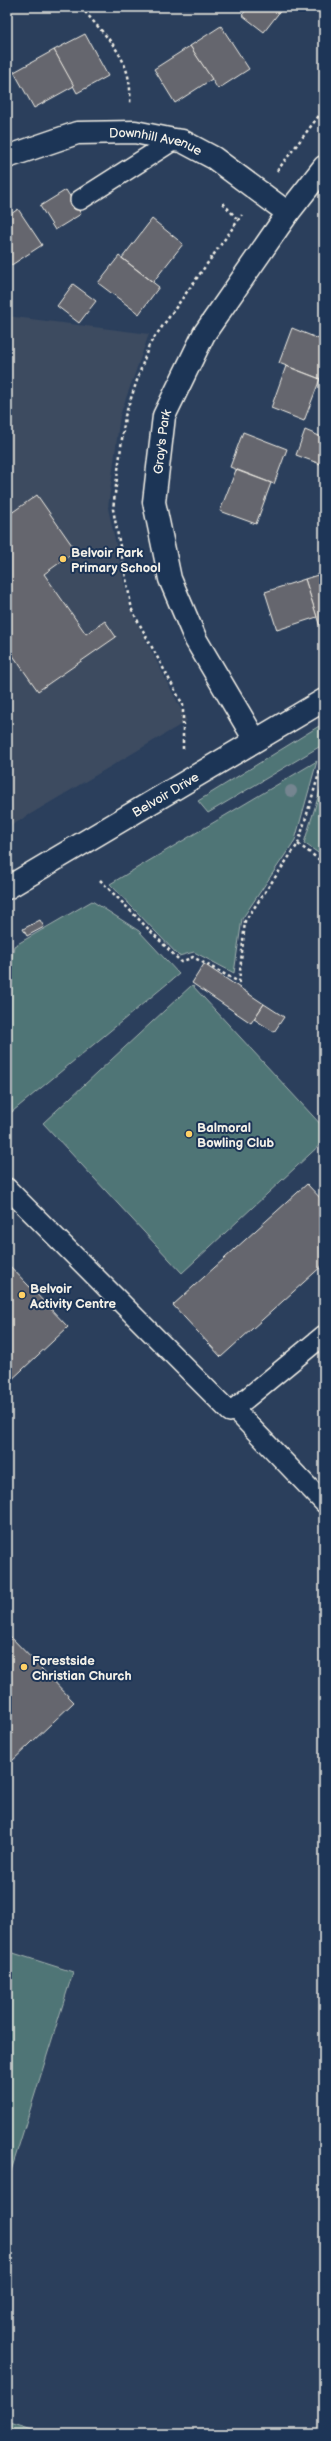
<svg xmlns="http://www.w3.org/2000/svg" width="331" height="2441" font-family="'Balsamiq Sans',sans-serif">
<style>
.built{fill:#3c4b61}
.green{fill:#4f7476;stroke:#a2b2af}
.building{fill:#65666e;stroke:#f4f1e8}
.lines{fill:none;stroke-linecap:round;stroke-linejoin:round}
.lane-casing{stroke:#f4f1e8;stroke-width:22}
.street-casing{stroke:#f4f1e8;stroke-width:25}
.secondary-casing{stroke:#f4f1e8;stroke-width:25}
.path{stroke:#f4f1e8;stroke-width:2.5;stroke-dasharray:3 3;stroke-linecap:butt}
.lane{stroke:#1d3557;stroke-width:19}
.street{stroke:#1d3557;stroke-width:22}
.secondary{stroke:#1d3557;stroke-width:22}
.tree{fill:#758590}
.poi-dot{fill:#ffd166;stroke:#1d3557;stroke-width:1.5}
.labels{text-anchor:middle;stroke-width:4;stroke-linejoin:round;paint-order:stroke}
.street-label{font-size:13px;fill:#f4f1e8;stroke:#1d3557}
.poi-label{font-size:13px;font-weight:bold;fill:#f4f1e8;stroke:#1d3557;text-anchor:start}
</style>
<rect width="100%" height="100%" fill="#2b3f5c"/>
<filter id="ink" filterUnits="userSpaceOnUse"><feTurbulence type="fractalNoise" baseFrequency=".025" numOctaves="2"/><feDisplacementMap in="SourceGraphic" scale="8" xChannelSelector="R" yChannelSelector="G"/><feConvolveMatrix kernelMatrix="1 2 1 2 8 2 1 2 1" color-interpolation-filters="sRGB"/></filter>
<g filter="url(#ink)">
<!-- built -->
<path class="built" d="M7,316L149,334L120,415L108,508L130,609L187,721L7,828Z"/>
<!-- green -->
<g class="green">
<path d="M324,723V744L208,813L198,801Z"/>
<path d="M317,761L295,840L242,919L234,973L194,952L179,956L110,884Z"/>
<path d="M324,778V857L304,843Z"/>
<path d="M92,901L139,931L179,974L7,1116V984L14,946Z"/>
<path d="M192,985L324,1128V1141L182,1273L43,1123Z"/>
<path d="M7,1951L73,1972L10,2174L7,2173Z"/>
<path d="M7,2422L45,2434H7Z"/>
</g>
<!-- building -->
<g class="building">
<path d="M249,7H277L281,10L264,32L242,15Z"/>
<path d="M221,26L249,69L218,89L190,46Z"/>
<path d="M85,34L108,76L77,93L54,50Z"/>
<path d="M190,46L212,79L175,103L154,69Z"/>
<path d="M54,50L74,86L34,108L14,72Z"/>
<path d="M66,190L81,214L55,230L40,206Z"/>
<path d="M18,209L42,245L7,268V217Z"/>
<path d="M152,219L183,244L153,282L122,258Z"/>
<path d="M119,256L159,287L139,314L98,283Z"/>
<path d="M73,284L96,301L79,323L57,306Z"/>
<path d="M292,328L324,341L323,380L279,363Z"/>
<path d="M286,366L320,379L304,421L271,408Z"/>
<path d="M305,430L324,438L323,465L296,455Z"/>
<path d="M243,432L287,449L274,484L230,467Z"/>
<path d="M236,470L271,483L256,524L220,511Z"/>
<path d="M37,495L76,551L44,574L86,634L105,621L116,637L38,691L7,647V516Z"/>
<path d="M324,573V626L320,627L305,579Z"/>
<path d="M305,579L317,617L277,630L265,592Z"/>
<path d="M40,920L44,927L27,936L23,929Z"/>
<path d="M204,964L264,1004L251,1023L192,983Z"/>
<path d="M264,1004L284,1017L274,1032L254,1019Z"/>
<path d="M307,1184L324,1202V1264L221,1357L173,1305Z"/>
<path d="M7,1263L68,1327L7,1384Z"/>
<path d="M7,1633L74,1702L9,1764L7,1761Z"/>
</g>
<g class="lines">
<defs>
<g id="lane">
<path d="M80,200L174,140"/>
<path d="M7,1188L230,1412L324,1335"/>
<path d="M234,1409L324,1503"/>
</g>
<g id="street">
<path id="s1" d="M7,157L77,133L135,132L174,140L182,141L214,158L288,213"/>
<path id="s2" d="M255,740L196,640L170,579L154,502L164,416L204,334L288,213L324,167"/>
</g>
<g id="secondary">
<path id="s3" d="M7,888L324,700"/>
</g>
</defs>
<!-- lane casing -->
<use href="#lane" class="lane-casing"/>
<!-- street casing -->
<use href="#street" class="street-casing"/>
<!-- secondary casing -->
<use href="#secondary" class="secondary-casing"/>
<!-- path -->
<g class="path">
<path d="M81,7C108,40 133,57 130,104"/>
<path d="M7,11L12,7"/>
<path d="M277,171L324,109"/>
<path d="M223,203L238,220"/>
<path d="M183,749V705L132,610L113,509L125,416L149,345L242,215"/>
<path d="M298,844L324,863"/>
<path d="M100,880L181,962L193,957L239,982L245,921L298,844L324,757"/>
</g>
<!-- lane -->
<use href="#lane" class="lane"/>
<!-- street -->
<use href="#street" class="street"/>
<!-- secondary -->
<use href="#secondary" class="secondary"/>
</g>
<!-- trees -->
<circle class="tree" cx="291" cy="791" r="6"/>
</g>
<!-- markers -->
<g class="poi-dot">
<circle cx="63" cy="559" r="4"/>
<circle cx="189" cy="1134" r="4"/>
<circle cx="22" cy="1295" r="4"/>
<circle cx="24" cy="1667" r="4"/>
</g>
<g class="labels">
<!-- street labels -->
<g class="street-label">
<text dy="5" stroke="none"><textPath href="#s1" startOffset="154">Downhill Avenue</textPath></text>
<text dy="5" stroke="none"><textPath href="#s2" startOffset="322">Gray's Park</textPath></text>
<text dy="5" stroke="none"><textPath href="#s3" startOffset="184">Belvoir Drive</textPath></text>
</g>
<!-- poi labels -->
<g class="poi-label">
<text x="71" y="557">Belvoir Park<tspan x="71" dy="15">Primary School</tspan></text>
<text x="197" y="1132">Balmoral<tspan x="197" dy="15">Bowling Club</tspan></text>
<text x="30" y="1293">Belvoir<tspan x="30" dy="15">Activity Centre</tspan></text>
<text x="32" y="1665">Forestside<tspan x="32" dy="15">Christian Church</tspan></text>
</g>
</g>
<!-- margin -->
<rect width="331" height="2441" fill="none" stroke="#1d3557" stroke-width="24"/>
<rect x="12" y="12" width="307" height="2417" fill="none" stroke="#f4f1e8" stroke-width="1.5" filter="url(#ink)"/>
</svg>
